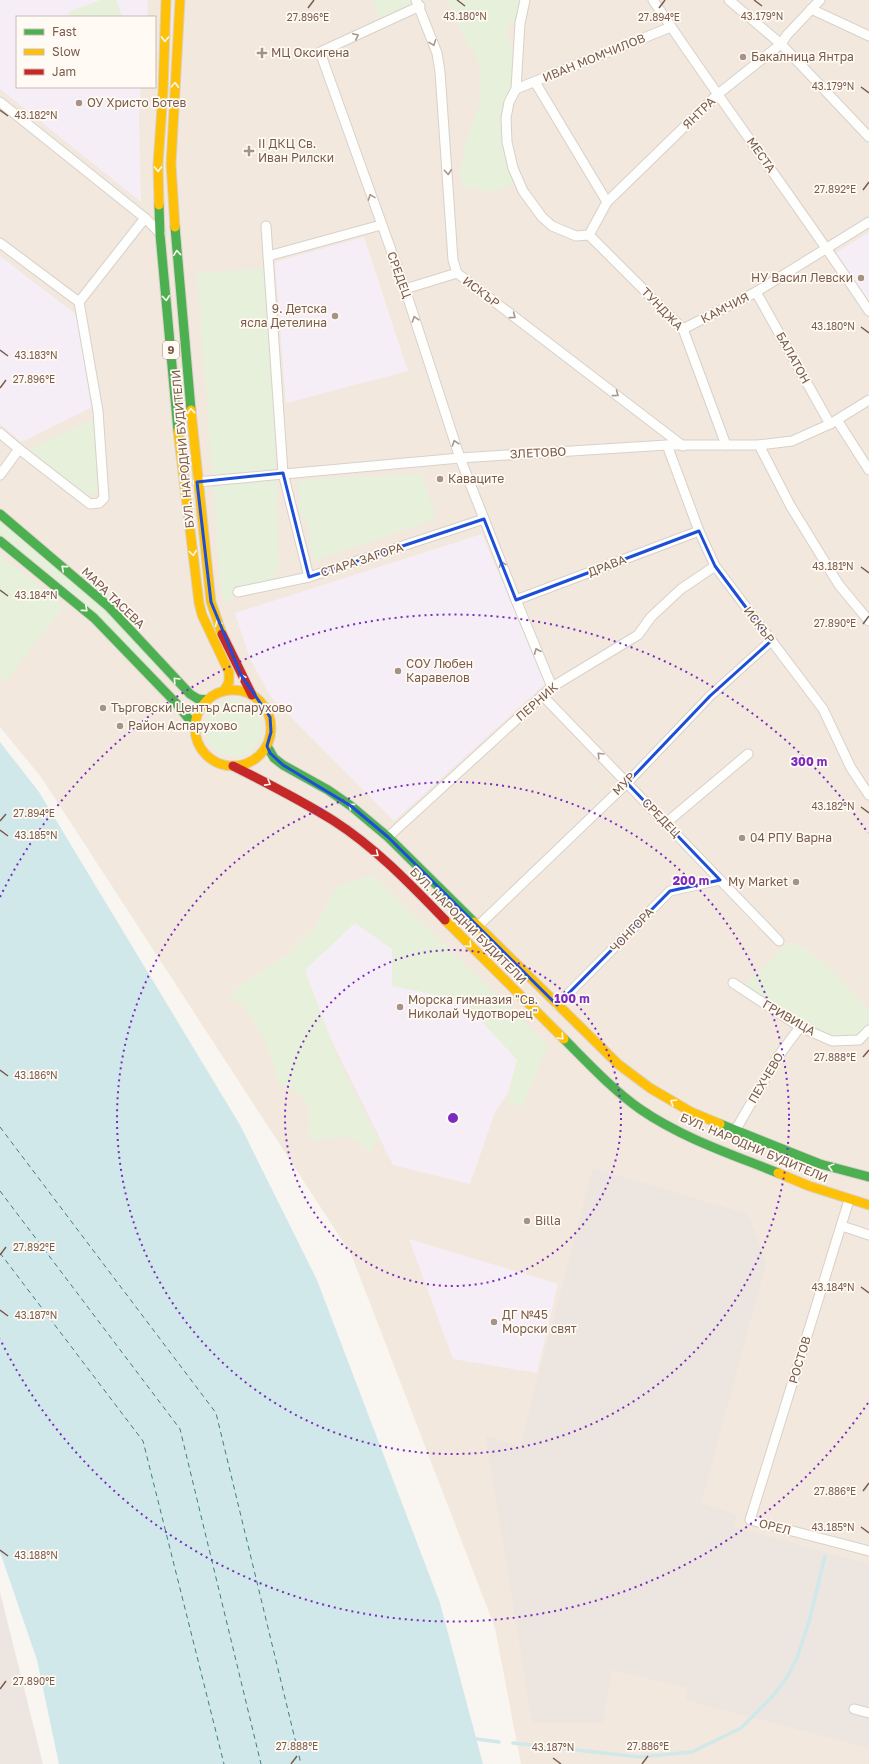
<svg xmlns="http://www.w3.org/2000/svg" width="869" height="1764" font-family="'Golos Text',sans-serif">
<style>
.residential{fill:#f2e8de;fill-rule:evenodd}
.industrial{fill:#ede5e0}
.education{fill:#f6eef6}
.green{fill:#e7f0db}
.water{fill:#d0e8ea}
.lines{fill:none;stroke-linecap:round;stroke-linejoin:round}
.stream{stroke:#d0e8ea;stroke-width:3.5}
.ferry{stroke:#437c86;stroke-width:1;stroke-dasharray:5 4;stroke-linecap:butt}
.street-casing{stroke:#d7d1cb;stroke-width:11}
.fast-casing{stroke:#d9d2cb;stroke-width:11}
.slow-casing{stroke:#d9d2cb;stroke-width:11}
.jam-casing{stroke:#d9d2cb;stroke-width:11}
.street{stroke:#fefefd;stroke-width:9}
.fast{stroke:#4caf50;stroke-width:9}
.slow{stroke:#ffc107;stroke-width:9}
.jam{stroke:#c62828;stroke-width:9}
.oneway{stroke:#a8958b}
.oneway2{stroke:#fffaf3}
.marked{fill:none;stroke:#1d4ed8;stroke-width:3;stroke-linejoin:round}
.ticks{fill:none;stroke:#7a5c4d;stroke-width:1.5}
.ring{fill:none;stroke:#7b2cbf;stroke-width:2;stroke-dasharray:2 4}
.poi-dot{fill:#a69286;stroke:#fffaf3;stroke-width:1.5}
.labels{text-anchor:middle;stroke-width:3.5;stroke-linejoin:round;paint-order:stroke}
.shield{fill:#fffaf3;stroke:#a28b7f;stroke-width:1}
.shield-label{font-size:11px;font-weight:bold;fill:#7a5c4d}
.poi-label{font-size:12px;fill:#7a5c4d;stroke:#fffaf3;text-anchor:start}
.street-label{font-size:12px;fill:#7a5c4d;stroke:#fffaf3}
.ticks-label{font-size:10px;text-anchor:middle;fill:#7a5c4d;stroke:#fffaf3;stroke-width:3.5;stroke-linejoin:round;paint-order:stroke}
.centre{fill:#7b2cbf;stroke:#fffaf3;stroke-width:2}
.ring-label{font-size:12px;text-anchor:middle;font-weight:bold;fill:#7b2cbf;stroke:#fffaf3;stroke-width:3.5;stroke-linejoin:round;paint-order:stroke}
</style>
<rect width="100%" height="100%" fill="#f9f5f0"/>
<!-- residential -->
<path class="residential" d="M0,0H869V1764H521L495,1628L351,1254L41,777L0,727ZM17,17H155V87H17Z"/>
<!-- industrial -->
<g class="industrial">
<path d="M593,1168L748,1214L766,1263L701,1503L737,1515L734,1527L869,1564V1748L686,1700L688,1688L612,1670L603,1723L532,1722L486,1436L520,1447Z"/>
<path d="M0,1592L43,1764H0Z"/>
</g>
<!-- education -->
<g class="education">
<path d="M0,0H148L147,17H17V87H141L139,116L141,202L0,89Z"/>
<path d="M869,232V303L836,253Z"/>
<path d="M364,237L408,371L286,403L275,262Z"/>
<path d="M0,256L78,316L91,408L21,442L0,424Z"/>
<path d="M482,534L545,684L394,821L271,697L250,659L235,613Z"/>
<path d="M368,887L532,1057L495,1112L470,1184L393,1165L291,958Z"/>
<path d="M409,1239L558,1284L537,1373L453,1359Z"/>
</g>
<!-- green -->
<g class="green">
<path d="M101,0H116L122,17H70L68,12Z"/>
<path d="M372,0H410L411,4L379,18Z"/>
<path d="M448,0H521L516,22L506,27C505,40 512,41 512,50C512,62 513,78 510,90C507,101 503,111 502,123C500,144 507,164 516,183L494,192L462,187L460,169L468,135L481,102L480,68L474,49L467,44Z"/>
<path d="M269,268L279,571L274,572L275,584L238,592L224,604L219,568L197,273Z"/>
<path d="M94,419L98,491L89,497L29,449Z"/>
<path d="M421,474L436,515L426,523L312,561L307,519L301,520L298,480Z"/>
<path d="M0,514L160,663L149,674L0,541Z"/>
<path d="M0,555L58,601L62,609L5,682L0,676Z"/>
<circle cx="233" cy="728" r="29"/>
<path d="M373,875L548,1045L524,1104L509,1106V1089L517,1060L462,1000L392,986V949L355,923L305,970L340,1064L378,1140L370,1152L359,1141L347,1137L309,1140C309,1107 315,1098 280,1085L265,1040L241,1003L230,1000L235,989L287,955L314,928L337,886Z"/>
<path d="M789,942C825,956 844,983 869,1011V1022L856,1036H834L819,1032L750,989L747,985L749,980Z"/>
</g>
<!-- water -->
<path class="water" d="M0,742L39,792L240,1125L317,1280L440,1603L483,1764H59L37,1660L0,1552Z"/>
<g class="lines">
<!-- stream -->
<g class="stream">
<path d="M477,1739L499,1742"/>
<path d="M513,1743L640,1757L692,1752L741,1728L772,1697L786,1679L797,1658L809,1622L825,1556"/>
</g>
<!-- ferry -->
<g class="ferry">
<path d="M0,1127L216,1413L301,1764"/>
<path d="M0,1191L180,1429L261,1764"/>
<path d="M0,1253L143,1441L224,1764"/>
</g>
<defs>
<g id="street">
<path d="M416,0L437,53L440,72L453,260L457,273L683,446"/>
<path d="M525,0L520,23L516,89L509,102L506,118L507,142L513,168L523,191L542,217L552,226L576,236L589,235"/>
<path d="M653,0C723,105 799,206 869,311"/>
<path d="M729,0L781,44L869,137"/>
<path d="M420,6L320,52L405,289L460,458L516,600L552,687"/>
<path d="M811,9L869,36"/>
<path d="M535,82L607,202"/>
<path d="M516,89L671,27"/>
<path d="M0,102L145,218L161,234"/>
<path d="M266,226L283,473L309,577"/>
<path d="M589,235L607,202L718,94L781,44L787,35L820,0"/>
<path d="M589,235L683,329L726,445"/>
<path d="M0,243L79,302L98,411L104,498L99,503L90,504L19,449L0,475"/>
<path d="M268,256L381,225"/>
<path d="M405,289L457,273"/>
<path d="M756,292L830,424"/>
<path d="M79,302L145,218"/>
<path d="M683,329L756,292L869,222"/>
<path d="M837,420L869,470"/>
<path d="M0,433L19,449"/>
<path d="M667,445L699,531L715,566L823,709L851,768L869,795"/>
<path d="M759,445L790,505L839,585L869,621"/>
<path d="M197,482L460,458L667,445H759L792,441L830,424L869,400"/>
<path d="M238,592L309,577L484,519"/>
<path d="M516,600L699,531"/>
<path d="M542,695L779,941"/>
<path d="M666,823L748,754"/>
<path d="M388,837L552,687L638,635L651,617L681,589L715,566"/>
<path d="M477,927L627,783L710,696L771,641"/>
<path d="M733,983L800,1027L832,1041L859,1040L869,1030"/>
<path d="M557,1005L670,891L720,880"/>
<path d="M735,1131L777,1058L800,1027"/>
<path d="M849,1200L750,1520L869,1551"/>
<path d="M842,1226L869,1235"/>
<path d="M854,1709L869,1713"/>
</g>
<g id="fast">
<path d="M159,205L160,234L178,431"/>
<path d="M175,227L191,410"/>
<path d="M0,514L108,606L190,694L198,699L207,700"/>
<path d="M0,541L94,618L176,703L196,728"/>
<path d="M267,746L274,758L283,765L328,790L351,806L388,837L474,922"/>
<path d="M564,1039C588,1063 612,1089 640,1109C682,1138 731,1154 778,1173"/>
<path d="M720,1124L820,1164L869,1177"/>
</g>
<g id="slow">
<path d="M159,205L158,164L163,92L166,0"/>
<path d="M175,227L171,164L180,0"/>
<path d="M191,410L211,602L222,634"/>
<path d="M178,431L199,603L202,615L229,672V682L224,691"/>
<circle cx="233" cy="728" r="38"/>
<path d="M445,920L564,1039"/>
<path d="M474,922L618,1064L650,1088L691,1112L720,1124"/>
<path d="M778,1173L809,1186L869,1205"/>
</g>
<g id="jam">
<path d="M222,634L252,695"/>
<path d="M233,766C267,783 302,801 334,821C376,848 411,885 445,920"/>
</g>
</defs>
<!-- street casing -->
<use href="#street" class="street-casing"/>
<!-- fast casing -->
<use href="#fast" class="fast-casing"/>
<!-- slow casing -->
<use href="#slow" class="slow-casing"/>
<!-- jam casing -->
<use href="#jam" class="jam-casing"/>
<!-- street -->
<use href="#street" class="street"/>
<!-- fast -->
<use href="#fast" class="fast"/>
<!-- slow -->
<use href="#slow" class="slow"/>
<!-- jam -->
<use href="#jam" class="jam"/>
</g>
<!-- one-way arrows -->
<defs><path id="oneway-chevron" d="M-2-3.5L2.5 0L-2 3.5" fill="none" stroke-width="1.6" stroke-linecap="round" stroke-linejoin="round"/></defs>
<g class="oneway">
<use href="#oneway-chevron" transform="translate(356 36) rotate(-25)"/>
<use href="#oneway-chevron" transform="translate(433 43) rotate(69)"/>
<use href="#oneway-chevron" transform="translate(448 172) rotate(86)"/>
<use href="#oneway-chevron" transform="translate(371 197) rotate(-110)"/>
<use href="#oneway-chevron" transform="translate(513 316) rotate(37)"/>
<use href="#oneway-chevron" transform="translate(415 319) rotate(-108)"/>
<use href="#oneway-chevron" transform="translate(616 394) rotate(37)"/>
<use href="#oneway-chevron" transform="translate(455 443) rotate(-108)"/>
<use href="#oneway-chevron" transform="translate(502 564) rotate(-111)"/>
<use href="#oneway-chevron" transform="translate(537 651) rotate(-113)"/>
<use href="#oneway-chevron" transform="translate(600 755) rotate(-134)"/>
</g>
<g class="oneway2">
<use href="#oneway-chevron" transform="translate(165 39) rotate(91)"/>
<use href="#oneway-chevron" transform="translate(175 85) rotate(-87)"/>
<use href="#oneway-chevron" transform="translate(158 169) rotate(89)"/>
<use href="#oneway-chevron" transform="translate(177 253) rotate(-96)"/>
<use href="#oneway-chevron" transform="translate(166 298) rotate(85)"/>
<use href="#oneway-chevron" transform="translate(191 411) rotate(-95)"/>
<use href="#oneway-chevron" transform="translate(193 553) rotate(82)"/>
<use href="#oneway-chevron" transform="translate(64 568) rotate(-140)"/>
<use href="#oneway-chevron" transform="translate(85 609) rotate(41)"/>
<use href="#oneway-chevron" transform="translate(218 623) rotate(-112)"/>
<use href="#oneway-chevron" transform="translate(242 677) rotate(-117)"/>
<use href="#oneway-chevron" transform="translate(176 680) rotate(-134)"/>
<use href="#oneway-chevron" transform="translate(268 783) rotate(29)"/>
<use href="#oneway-chevron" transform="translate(351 806) rotate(-143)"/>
<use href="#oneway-chevron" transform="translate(376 854) rotate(38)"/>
<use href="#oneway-chevron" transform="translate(469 945) rotate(46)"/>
<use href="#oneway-chevron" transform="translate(561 1037) rotate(46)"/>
<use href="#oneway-chevron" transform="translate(673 1102) rotate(-149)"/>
<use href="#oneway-chevron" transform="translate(831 1167) rotate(-165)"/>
</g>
<!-- marked area -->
<path class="marked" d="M283,473L309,577L484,519L516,600L699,531L715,566L771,641L710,696L627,783L720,880L670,891L557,1005L388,837L351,806L283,765L270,753L267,746L271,732L270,717L241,675L211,602L197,482Z"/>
<!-- ticks -->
<path class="ticks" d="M457,0L465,6M754,0L762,6M308,8L314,0M659,8L665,0M861,87L869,93M0,110L8,116M863,190L869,182M861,327L869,333M0,350L8,356M0,388L6,380M861,567L869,573M0,590L8,596M863,624L869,616M861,807L869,813M0,821L6,814M0,830L8,836M863,1057L869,1050M0,1070L8,1076M0,1255L6,1247M861,1287L869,1293M0,1310L8,1316M863,1491L869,1483M861,1527L869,1533M0,1550L8,1556M0,1689L6,1681M553,1758L561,1764M291,1764L297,1756M642,1764L648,1756"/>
<!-- distance rings -->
<g class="ring">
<circle cx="453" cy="1118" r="168"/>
<circle cx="453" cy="1118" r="336"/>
<path d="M868 1403A504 504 0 0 1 0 1339M0 897A504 504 0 0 1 868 833"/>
</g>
<!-- markers -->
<g class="poi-dot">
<path d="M260 47h4v4h4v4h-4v4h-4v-4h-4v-4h4z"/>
<circle cx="743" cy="57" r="4"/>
<circle cx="79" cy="103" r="4"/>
<path d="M247 145h4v4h4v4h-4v4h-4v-4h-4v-4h4z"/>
<circle cx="861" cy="278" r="4"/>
<circle cx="335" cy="316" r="4"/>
<circle cx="440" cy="479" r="4"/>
<circle cx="398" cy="671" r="4"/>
<circle cx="103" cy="708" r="4"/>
<circle cx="120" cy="726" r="4"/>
<circle cx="742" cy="838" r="4"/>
<circle cx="796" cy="882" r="4"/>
<circle cx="400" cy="1007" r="4"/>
<circle cx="527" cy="1221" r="4"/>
<circle cx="494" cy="1322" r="4"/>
</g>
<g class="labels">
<!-- shield labels -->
<rect class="shield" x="163" y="341" width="16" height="18" rx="3"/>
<g class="shield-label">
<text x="171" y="354">9</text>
</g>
<!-- poi labels -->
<g class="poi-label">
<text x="271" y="57">МЦ Оксигена</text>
<text x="751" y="61">Бакалница Янтра</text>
<text x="87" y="107">ОУ Христо Ботев</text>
<text x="258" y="148">II ДКЦ Св.<tspan x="258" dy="14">Иван Рилски</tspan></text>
<text x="853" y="282" text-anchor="end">НУ Васил Левски</text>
<text x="327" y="313" text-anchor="end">9. Детска<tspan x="327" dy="14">ясла Детелина</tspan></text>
<text x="448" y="483">Каваците</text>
<text x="406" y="668">СОУ Любен<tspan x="406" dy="14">Каравелов</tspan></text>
<text x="111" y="712">Търговски Център Аспарухово</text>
<text x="128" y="730">Район Аспарухово</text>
<text x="750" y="842">04 РПУ Варна</text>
<text x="788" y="886" text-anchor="end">My Market</text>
<text x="408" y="1004">Морска гимназия "Св.<tspan x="408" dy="14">Николай Чудотворец"</tspan></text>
<text x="535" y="1225">Billa</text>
<text x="502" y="1319">ДГ №45<tspan x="502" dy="14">Морски свят</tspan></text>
</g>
<!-- street labels -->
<g class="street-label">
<text transform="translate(594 58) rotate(-22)" y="4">ИВАН МОМЧИЛОВ</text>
<text transform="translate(699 113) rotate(-44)" y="4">ЯНТРА</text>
<text transform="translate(761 155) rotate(55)" y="4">МЕСТА</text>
<text transform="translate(399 275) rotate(70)" y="4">СРЕДЕЦ</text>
<text transform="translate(481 292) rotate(37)" y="4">ИСКЪР</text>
<text transform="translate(725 308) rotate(-27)" y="4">КАМЧИЯ</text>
<text transform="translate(662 309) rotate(46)" y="4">ТУНДЖА</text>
<text transform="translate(793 358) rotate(61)" y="4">БАЛАТОН</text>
<text transform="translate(183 449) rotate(-95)" y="4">БУЛ. НАРОДНИ БУДИТЕЛИ</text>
<text transform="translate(538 453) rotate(-3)" y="4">ЗЛЕТОВО</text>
<text transform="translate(362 560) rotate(-18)" y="4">СТАРА ЗАГОРА</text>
<text transform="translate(607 566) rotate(-21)" y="4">ДРАВА</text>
<text transform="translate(113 598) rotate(44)" y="4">МАРА ТАСЕВА</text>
<text transform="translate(759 625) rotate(53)" y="4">ИСКЪР</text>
<text transform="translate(537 702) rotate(-41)" y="4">ПЕРНИК</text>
<text transform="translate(624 784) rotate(-45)" y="4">МУР</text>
<text transform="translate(661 818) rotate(46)" y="4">СРЕДЕЦ</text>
<text transform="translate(468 926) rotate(45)" y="4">БУЛ. НАРОДНИ БУДИТЕЛИ</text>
<text transform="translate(632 930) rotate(-46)" y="4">ЧОНГОРА</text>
<text transform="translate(789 1018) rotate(30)" y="4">ГРИВИЦА</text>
<text transform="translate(766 1078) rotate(-59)" y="4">ПЕХЧЕВО</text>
<text transform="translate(754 1148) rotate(23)" y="4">БУЛ. НАРОДНИ БУДИТЕЛИ</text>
<text transform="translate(800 1360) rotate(-73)" y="4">РОСТОВ</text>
<text transform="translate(775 1527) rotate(14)" y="4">ОРЕЛ</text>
</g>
</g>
<g class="ticks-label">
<text x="465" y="20">43.180°N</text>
<text x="762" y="20">43.179°N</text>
<text x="308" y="21">27.896°E</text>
<text x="659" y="21">27.894°E</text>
<text x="833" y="90">43.179°N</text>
<text x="36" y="119">43.182°N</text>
<text x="835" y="193">27.892°E</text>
<text x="833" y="330">43.180°N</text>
<text x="36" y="359">43.183°N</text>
<text x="34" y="383">27.896°E</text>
<text x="833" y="570">43.181°N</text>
<text x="36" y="599">43.184°N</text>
<text x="835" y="627">27.890°E</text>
<text x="833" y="810">43.182°N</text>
<text x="34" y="817">27.894°E</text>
<text x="36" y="839">43.185°N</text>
<text x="835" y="1061">27.888°E</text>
<text x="36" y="1079">43.186°N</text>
<text x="34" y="1251">27.892°E</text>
<text x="833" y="1291">43.184°N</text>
<text x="36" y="1319">43.187°N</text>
<text x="835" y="1495">27.886°E</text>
<text x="833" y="1531">43.185°N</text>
<text x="36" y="1559">43.188°N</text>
<text x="34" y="1685">27.890°E</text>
<text x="297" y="1750">27.888°E</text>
<text x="648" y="1750">27.886°E</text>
<text x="553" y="1751">43.187°N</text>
</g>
<circle cx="453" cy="1118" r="6" class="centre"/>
<g class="ring-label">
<text x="809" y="766">300 m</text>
<text x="691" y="885">200 m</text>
<text x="572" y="1003">100 m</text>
</g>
<!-- legend -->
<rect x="16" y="16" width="140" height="72" fill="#fffaf3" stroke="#cabbb1"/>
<rect x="24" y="29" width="20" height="6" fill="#4caf50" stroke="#cabbb1"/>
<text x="52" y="36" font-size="12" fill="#7a5c4d">Fast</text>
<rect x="24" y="49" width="20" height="6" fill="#ffc107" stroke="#cabbb1"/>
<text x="52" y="56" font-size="12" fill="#7a5c4d">Slow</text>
<rect x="24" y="69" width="20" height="6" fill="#c62828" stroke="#cabbb1"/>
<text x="52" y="76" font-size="12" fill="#7a5c4d">Jam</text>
</svg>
